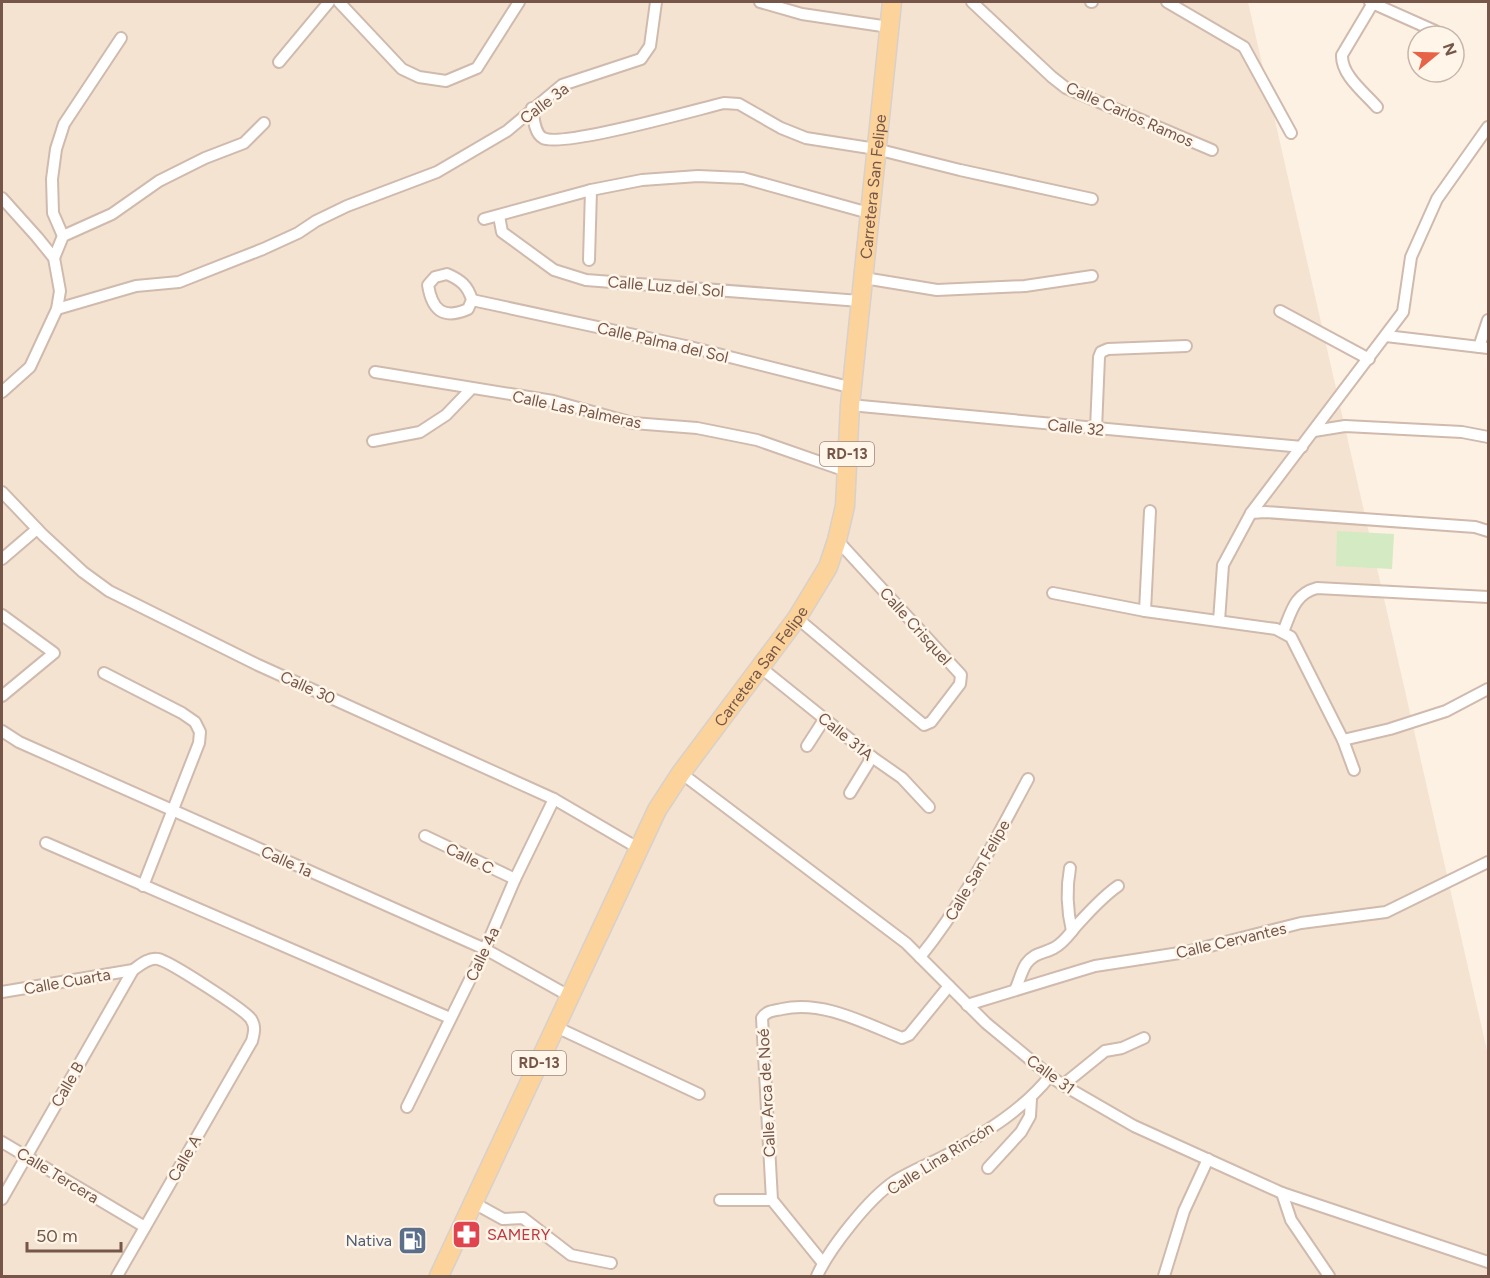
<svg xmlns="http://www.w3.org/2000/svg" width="1490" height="1278" font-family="Figtree,sans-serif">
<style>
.residential{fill:#f4e3d1}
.green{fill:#d4eac2}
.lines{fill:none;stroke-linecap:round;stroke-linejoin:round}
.street-casing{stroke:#d0baad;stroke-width:14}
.primary-casing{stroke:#d8d0cc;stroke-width:21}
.street{stroke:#fff;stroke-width:10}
.primary{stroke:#fcd39b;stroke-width:18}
.labels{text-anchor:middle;stroke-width:5;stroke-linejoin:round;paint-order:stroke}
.shield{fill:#fff5e9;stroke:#9e8679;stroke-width:1.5}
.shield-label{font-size:15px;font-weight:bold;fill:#755649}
.street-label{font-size:16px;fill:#755649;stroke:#fff5e9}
.health-label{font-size:16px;fill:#be3a42;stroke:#fff5e9;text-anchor:start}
.service-label{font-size:16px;fill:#4e5e75;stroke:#fff5e9;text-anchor:end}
</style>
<rect width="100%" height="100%" fill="#fcf1e3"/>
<!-- residential -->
<path class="residential" d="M2,2H1248L1488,1055V1276H2Z"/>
<!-- green -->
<path class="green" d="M1337,531L1394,534L1392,569L1336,566Z"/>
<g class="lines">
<defs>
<g id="street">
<path d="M339,2L402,69L419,77L446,81L477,68L519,2"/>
<path d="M760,2L802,14L889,27"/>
<path d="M972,2L1052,77L1066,88L1212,150"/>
<path d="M1091,2H1092"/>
<path d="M1167,2L1244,47L1291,133"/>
<path d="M1370,2L1435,31"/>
<path d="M1373,3L1342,55C1341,75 1365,93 1377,107"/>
<path d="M279,62L329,2"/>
<path d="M532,108C534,118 534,133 543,138C562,148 695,110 724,103L739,104L781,128L806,138L876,149L960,170L1092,199"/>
<path d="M2,198L37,237L54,258L60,291L57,309L30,367L2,392"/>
<path d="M499,216L502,232L554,270L586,280L860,301"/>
<path d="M484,219L591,190L642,180L698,176L743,178L869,213"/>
<path d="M63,236L53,213L52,179L56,149L64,124L121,38"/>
<path d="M54,258L63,236L112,214L159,181L205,158L244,143L264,123"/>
<path d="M589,260L591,190"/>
<path d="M447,274C461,280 468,286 472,300L468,309C443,320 432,310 428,285L435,277Z"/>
<path d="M864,278L937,290L1025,286L1092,276"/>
<path d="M472,300L690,347L853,388"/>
<path d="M57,309L136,286L179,282L263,249L298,233L316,221L347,206L437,172L507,131L562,85L641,59L650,46L656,2"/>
<path d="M1280,311L1369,359"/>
<path d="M1386,336L1488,348"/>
<path d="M1479,347L1488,320"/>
<path d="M375,372L553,401L633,423L697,428L757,440L846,471"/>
<path d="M850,405L1302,447"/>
<path d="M1096,429L1099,357L1101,352L1108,349L1186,346"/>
<path d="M1314,431L1345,426L1462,432L1488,437"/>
<path d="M373,441L420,432L446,415L471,389"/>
<path d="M2,492L43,535L83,572L109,591L258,665L554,799L638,848"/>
<path d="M1251,513L1265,512L1475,527L1488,531"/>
<path d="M2,559L37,529"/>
<path d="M1053,593L1145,611L1276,629L1291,637L1343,740L1354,770"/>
<path d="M1145,611L1150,511"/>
<path d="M2,615L54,653L2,696"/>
<path d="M797,618L924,725L931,722L960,684L961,675L837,540"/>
<path d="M1219,621L1223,565L1251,513L1403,312L1411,257L1437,199L1488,127"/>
<path d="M1283,632C1291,613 1294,594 1317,588L1488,597"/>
<path d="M760,667L872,757L902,778L929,807"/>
<path d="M104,673L182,713L195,722L200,732L199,743L143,886"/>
<path d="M2,731L19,742L485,949L571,997"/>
<path d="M1343,740L1390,729L1446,711L1488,689"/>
<path d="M807,746L825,718"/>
<path d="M681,773L906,943L986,1023L1050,1076L1063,1085L1134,1126L1282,1193L1488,1262"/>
<path d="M850,793L872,757"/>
<path d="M425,836L515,879"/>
<path d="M46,843L450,1018"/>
<path d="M1070,868C1066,890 1067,910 1072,931"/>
<path d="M920,957C964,903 995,840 1028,779"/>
<path d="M1015,990C1019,982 1021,972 1026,964C1035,952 1043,954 1054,948C1064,943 1070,933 1077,925C1090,911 1102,897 1118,886"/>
<path d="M2,992L133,970C140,965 149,957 158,959C169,961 245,1010 251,1019C256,1027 254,1033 252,1041L117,1276"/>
<path d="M967,1005L1095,966L1186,952L1301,923L1386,912L1488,862"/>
<path d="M556,1027L699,1094"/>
<path d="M1063,1085L1105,1051L1122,1048L1144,1038"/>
<path d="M407,1107L485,949L515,879L554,799"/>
<path d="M2,1142L145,1227"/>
<path d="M988,1168L1021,1132L1030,1116L1031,1099"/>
<path d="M1282,1193L1291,1220L1329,1276"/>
<path d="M2,1199L133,970"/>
<path d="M720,1200H772"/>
<path d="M474,1203L503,1219L523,1218L571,1255L611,1263"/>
<path d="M823,1263L772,1200L762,1018C766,1011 773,1011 782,1009C823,1000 864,1023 902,1038L909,1035L949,986"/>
<path d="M817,1276C829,1249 869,1198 895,1181C913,1170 934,1162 952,1152C987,1131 1024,1109 1050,1076"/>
<path d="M1164,1276L1184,1211L1208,1159"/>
</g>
<g id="primary">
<path id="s1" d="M439,1276L657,810L681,773L797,618L828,567L837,540L845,506L850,405L892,2"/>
</g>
</defs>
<!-- street casing -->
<use href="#street" class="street-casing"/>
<!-- primary casing -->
<use href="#primary" class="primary-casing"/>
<!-- street -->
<use href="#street" class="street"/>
<!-- primary -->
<use href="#primary" class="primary"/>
</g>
<!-- icons -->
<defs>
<symbol id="pharmacy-square" viewBox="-11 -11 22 22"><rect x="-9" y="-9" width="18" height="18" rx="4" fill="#e0444e" stroke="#fff5e9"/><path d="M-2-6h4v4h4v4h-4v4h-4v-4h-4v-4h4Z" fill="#fff"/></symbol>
<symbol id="fuel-square" viewBox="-11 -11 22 22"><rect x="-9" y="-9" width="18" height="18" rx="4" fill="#5c6f8a" stroke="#fff5e9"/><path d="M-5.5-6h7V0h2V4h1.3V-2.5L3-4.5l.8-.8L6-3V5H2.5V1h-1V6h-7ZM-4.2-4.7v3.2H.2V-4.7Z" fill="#fff"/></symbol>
</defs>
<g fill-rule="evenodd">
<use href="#pharmacy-square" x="450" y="1218" width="33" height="33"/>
<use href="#fuel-square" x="396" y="1224" width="33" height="33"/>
</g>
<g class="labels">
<!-- shield labels -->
<g class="shield">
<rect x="820" y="442" width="54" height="24" rx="4.5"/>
<rect x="512" y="1051" width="54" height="24" rx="4.5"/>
</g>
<g class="shield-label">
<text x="847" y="459">RD-13</text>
<text x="539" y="1068">RD-13</text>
</g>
<!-- street labels -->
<g class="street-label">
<text transform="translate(544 103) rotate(-37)" y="6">Calle 3a</text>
<text transform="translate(1130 114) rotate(24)" y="6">Calle Carlos Ramos</text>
<text dy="6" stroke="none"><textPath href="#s1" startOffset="1196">Carretera San Felipe</textPath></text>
<text transform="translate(666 286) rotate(5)" y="6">Calle Luz del Sol</text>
<text transform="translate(663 342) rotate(13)" y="6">Calle Palma del Sol</text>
<text transform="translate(577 409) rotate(12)" y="6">Calle Las Palmeras</text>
<text transform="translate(1076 427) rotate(6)" y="6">Calle 32</text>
<text transform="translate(916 626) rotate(48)" y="6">Calle Crisquel</text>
<text dy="6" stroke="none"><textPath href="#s1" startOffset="692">Carretera San Felipe</textPath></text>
<text transform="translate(308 687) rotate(24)" y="6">Calle 30</text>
<text transform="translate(846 736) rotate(39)" y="6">Calle 31A</text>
<text transform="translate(470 858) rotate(26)" y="6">Calle C</text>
<text transform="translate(287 861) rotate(24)" y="6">Calle 1a</text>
<text transform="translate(977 870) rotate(-60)" y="6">Calle San Felipe</text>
<text transform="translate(1231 940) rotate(-13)" y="6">Calle Cervantes</text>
<text transform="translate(482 954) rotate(-65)" y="6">Calle 4a</text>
<text transform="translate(67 981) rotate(-10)" y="6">Calle Cuarta</text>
<text transform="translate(1051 1074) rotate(36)" y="6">Calle 31</text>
<text transform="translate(67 1084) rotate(-60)" y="6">Calle B</text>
<text transform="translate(766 1093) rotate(-93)" y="6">Calle Arca de Noé</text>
<text transform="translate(184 1158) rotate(-60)" y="6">Calle A</text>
<text transform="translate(940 1158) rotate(-32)" y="6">Calle Lina Rincón</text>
<text transform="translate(58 1175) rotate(31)" y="6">Calle Tercera</text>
</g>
<!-- health labels -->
<g class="health-label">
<text x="487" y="1240">SAMERY</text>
</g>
<!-- service labels -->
<g class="service-label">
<text x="392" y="1246">Nativa</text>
</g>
</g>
<!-- border -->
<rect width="1490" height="1278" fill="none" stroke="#755649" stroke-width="6"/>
<!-- north arrow -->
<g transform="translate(1436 54) rotate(71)"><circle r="28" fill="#fff5e9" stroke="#c8b5a9" stroke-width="1.5"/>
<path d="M0-4.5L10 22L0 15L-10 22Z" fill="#e76347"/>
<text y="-9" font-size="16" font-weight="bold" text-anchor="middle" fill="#755649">N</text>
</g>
<!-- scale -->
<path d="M27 1242v9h94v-9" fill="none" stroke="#755649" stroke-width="3"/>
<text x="36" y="1242" font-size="18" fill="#755649" stroke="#fff5e9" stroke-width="4.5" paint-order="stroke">50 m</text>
</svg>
